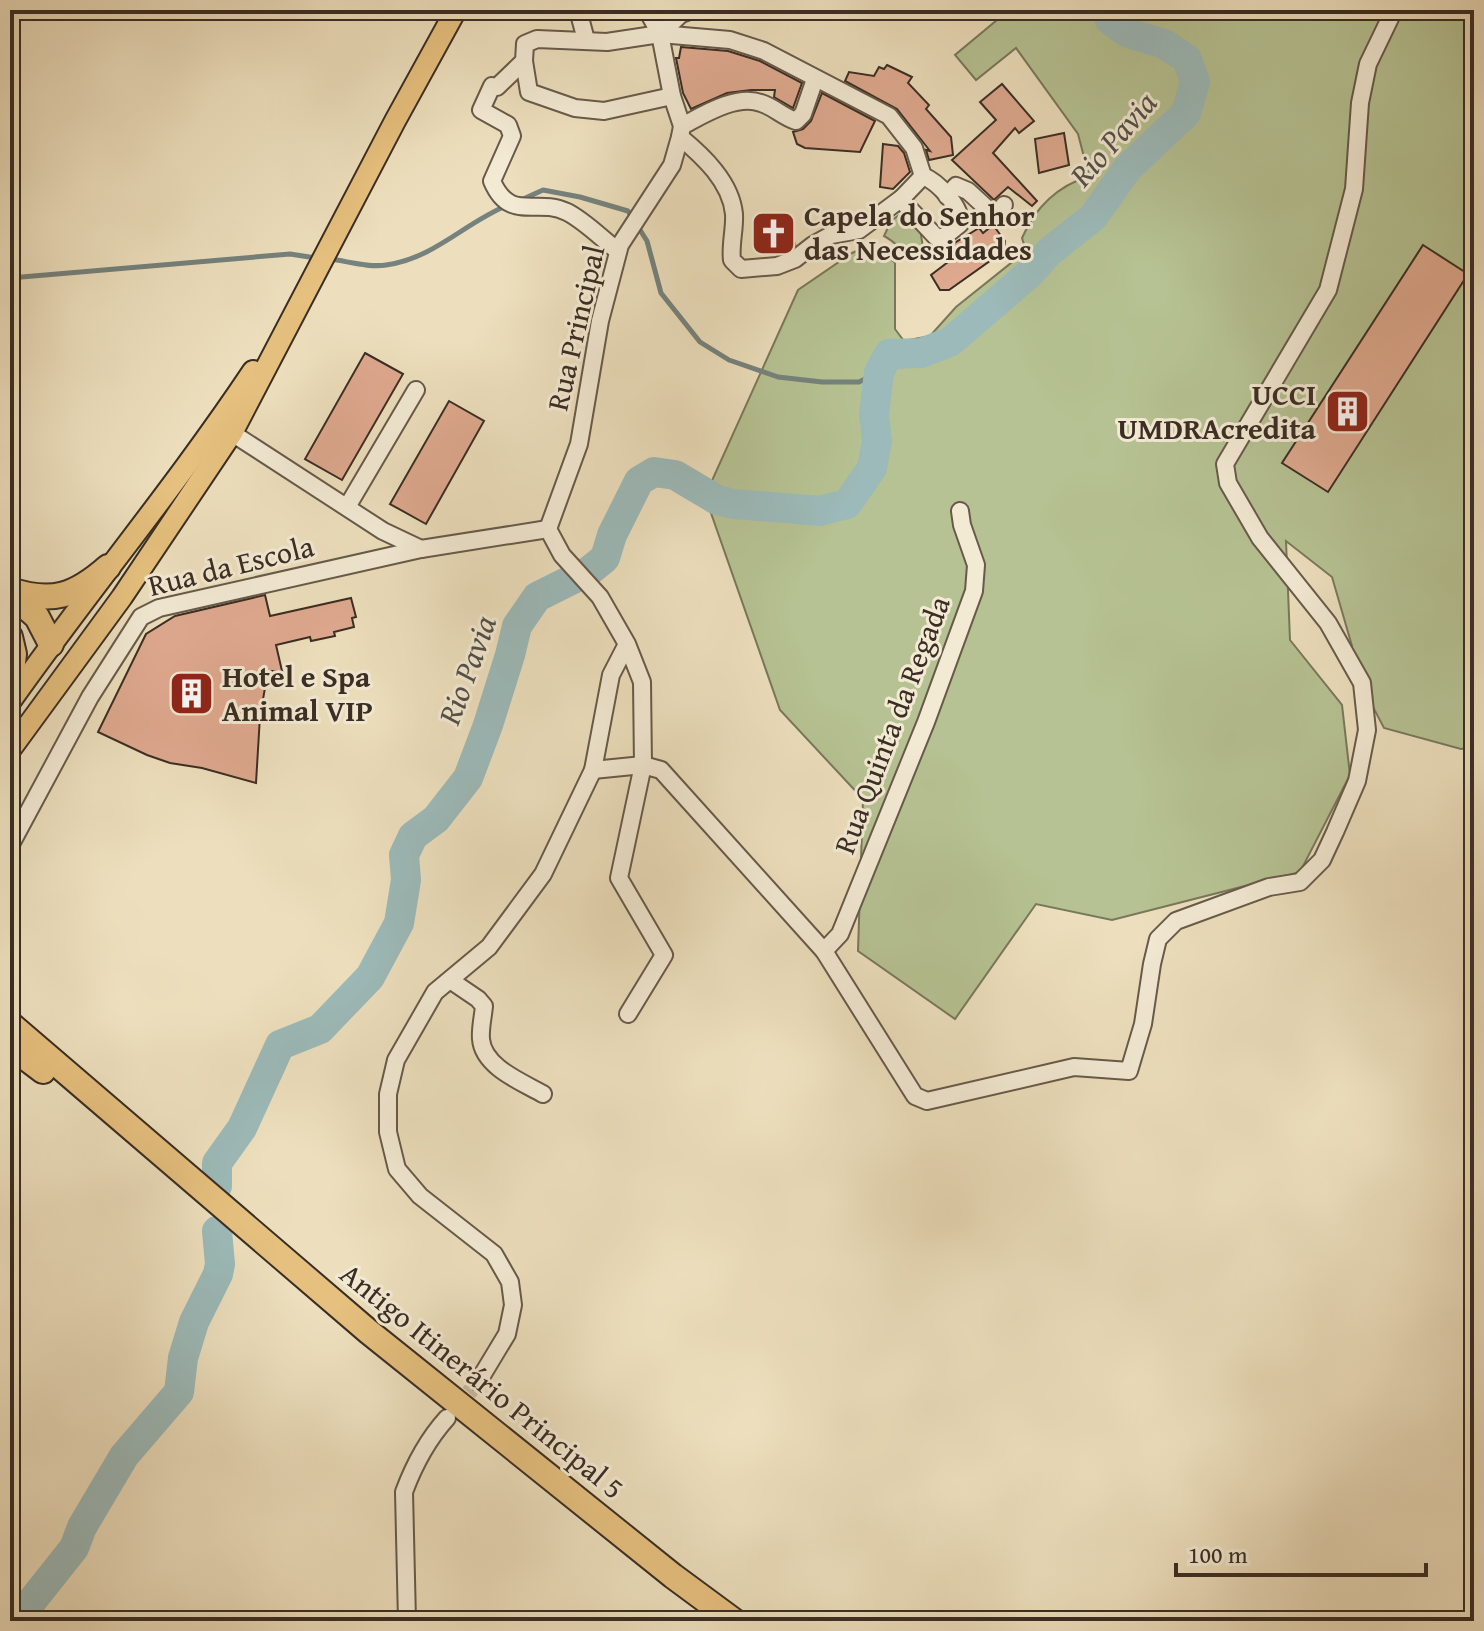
<svg xmlns="http://www.w3.org/2000/svg" width="1484" height="1631" font-family="'Gentium Book Plus',serif">
<style>
.green{fill:#b6c293;stroke:#78785b;stroke-width:2}
.lines{fill:none;stroke-linecap:round;stroke-linejoin:round}
.stream{stroke:#75827d;stroke-width:5}
.river{stroke:#9cbab9;stroke-width:30}
.building{fill:#dfa98f;stroke:#3a2d23;stroke-width:2}
.minor-tunnel{stroke:#c9bb9e;stroke-width:16;stroke-dasharray:16 8;stroke-linecap:butt}
.minor-casing{stroke:#675a4a;stroke-width:20}
.major-casing{stroke:#3a2d23;stroke-width:24}
.highway-casing{stroke:#3a2d23;stroke-width:28}
.minor{stroke:#f3ead4;stroke-width:16}
.major{stroke:#e6c07e;stroke-width:20}
.highway{stroke:#e6c07e;stroke-width:24}
.labels{text-anchor:middle;stroke-width:6;stroke-linejoin:round;paint-order:stroke}
.poi-label{font-size:30px;font-weight:bold;fill:#3a2d23;stroke:#f3ead4;text-anchor:start}
.street-label{font-size:30px;fill:#3a2d23;stroke:#f3ead4}
.water-label{font-size:32px;font-style:italic;fill:#525048;stroke:#f3ead4}
</style>
<rect width="100%" height="100%" fill="#eddfbd"/>
<filter id="stains"><feTurbulence type="fractalNoise" baseFrequency=".0025" numOctaves="4"/><feColorMatrix values="0 0 0 0 .2 0 0 0 0 .09 0 0 0 0 .02 0 0 0 .5 -.17"/></filter>
<radialGradient id="worn" r=".72"><stop offset=".6" stop-color="#630" stop-opacity="0"/><stop offset="1" stop-color="#630" stop-opacity=".3"/></radialGradient>
<!-- green -->
<g class="green">
<path d="M1009,10H1474V747L1461,749L1384,728L1352,667V646L1332,577L1286,541L1290,640L1342,705L1350,775L1300,872L1112,920L1036,904L955,1019L858,951L863,799L780,710L705,496L798,290L852,253L868,246L884,252L895,263V329L904,341L930,336L956,307L1026,251L1022,238C1035,208 1058,186 1089,176L1078,134L1016,48L976,80L955,55Z"/>
<path d="M899,215L906,222L920,228L923,248L919,258C904,256 898,243 884,236L891,221Z"/>
</g>
<g class="lines">
<!-- stream -->
<g class="stream">
<path d="M521,200L543,190L580,197L628,211L647,241L661,293L700,342L729,360L778,377L822,382H859L879,372"/>
<path d="M330,259C347,261 369,268 386,265C435,258 464,223 508,205"/>
<path d="M10,278L290,254L316,258"/>
</g>
<!-- river -->
<g class="river">
<path d="M217,1186V1163L242,1128L280,1045L320,1029L370,977L399,923L406,880L404,855L413,836L436,819L468,778L488,725L510,655L517,626L537,597L589,571L605,558L612,535L639,481L654,472L675,475L717,500L734,504L820,511L847,504L872,468L877,441L874,415L879,372L889,354L921,353L950,342L1030,273L1049,252L1093,217L1128,168L1186,113L1195,82L1187,59L1164,44L1128,33L1110,20L1108,10"/>
<path d="M16,1621L74,1548L82,1527L124,1456L179,1392L183,1358L194,1322L218,1274L220,1264L217,1231"/>
</g>
</g>
<!-- building -->
<g class="building">
<path d="M681,47L728,51L760,61L802,83L793,108L774,97L775,90H751L727,93L691,109L683,93L676,58H679Z"/>
<path d="M887,65L912,77L908,83L929,105L926,109L951,137L953,155L929,160L926,150L930,151L897,109L845,81L849,72L874,76L879,67L884,69Z"/>
<path d="M1002,84L1034,121L1019,133L1015,128L993,153L1037,201L1032,206L1008,187L994,200L952,160L996,120L980,102Z"/>
<path d="M822,93L875,121L860,152L805,148L797,144L793,132L803,129L811,121Z"/>
<path d="M1064,133L1069,165L1039,173L1035,139Z"/>
<path d="M883,144L898,146L904,153L910,172L893,189L880,187Z"/>
<path d="M788,215L795,245L790,249L765,254L763,244L757,245L753,222Z"/>
<path d="M993,225L1005,241L1004,251L949,290H940L931,275L948,262L940,249L951,245L979,228L983,233Z"/>
<path d="M1423,245L1468,274L1328,492L1282,463Z"/>
<path d="M365,353L403,374L342,480L305,459Z"/>
<path d="M449,401L484,421L426,524L390,504Z"/>
<path d="M265,595L270,616L351,598L356,617L352,618L354,627L334,632L335,636L311,641L310,637L276,645L282,671H268L260,716L256,783L202,768L170,763L147,755L98,732L146,634L175,616Z"/>
</g>
<g class="lines">
<!-- minor-tunnel -->
<path class="minor-tunnel" d="M453,1411L478,1382"/>
<defs>
<g id="minor">
<path d="M578,10L586,40"/>
<path d="M660,34L681,14L692,10"/>
<path d="M524,61L529,92L575,108L604,111L672,96"/>
<path d="M682,126C703,115 736,94 761,103C774,107 783,117 796,121L803,114L815,79"/>
<path d="M680,137C703,156 731,182 734,214C735,229 730,245 732,260L741,269L777,266L795,259L813,245L831,235L859,230L902,198L923,176"/>
<path d="M947,196L956,186L968,191L993,214L998,213L1004,205"/>
<path d="M902,198L904,203L937,238L945,236L960,224C962,207 938,182 923,176"/>
<path d="M618,251C602,239 585,221 567,212C536,197 510,223 492,181L512,136L508,125L481,110L492,86L497,87L524,61L525,44L537,39L607,42L660,34L730,40L764,51L889,116L914,148L923,176"/>
<path d="M220,433H232L383,531L421,549"/>
<path d="M347,507L416,390"/>
<path d="M548,529L579,444L600,321L620,245L672,165L680,137L682,126L672,96L660,34L647,10"/>
<path d="M548,529L562,555L600,597L627,644L642,682L643,765L593,770L611,675L627,644"/>
<path d="M10,846L90,697L141,617L159,608L421,549L548,529"/>
<path d="M824,951L840,934L926,722L974,591L976,565L962,525L960,511"/>
<path d="M450,980L478,999L484,1006C483,1017 480,1029 481,1039C483,1067 522,1082 543,1094"/>
<path d="M628,1014L664,955L619,878L643,765L661,770L824,951L915,1096L927,1101L1074,1067L1129,1071L1143,1024L1152,964L1158,939L1176,921L1269,887L1300,882L1322,860L1335,832L1357,781L1367,730L1362,683L1328,623L1260,538L1228,483L1225,464L1328,290L1354,189L1360,103L1368,64L1394,10"/>
<path d="M478,1382L507,1334L513,1305L510,1282L494,1254L420,1196L397,1169L388,1132V1094L396,1060L435,992L489,947L543,874L593,770"/>
<path d="M407,1621L404,1492C414,1465 428,1439 447,1418"/>
</g>
<g id="major">
<path d="M10,702C89,590 177,485 253,371"/>
<path d="M10,750L122,597L232,433L395,121L456,10"/>
</g>
<g id="highway">
<path d="M10,590C52,604 75,596 108,567"/>
<path d="M10,593L37,617L51,644"/>
<path d="M10,637L14,654L10,689"/>
<path d="M10,1024L369,1332L673,1576L734,1621"/>
<path d="M10,1046L43,1071"/>
</g>
</defs>
<!-- minor casing -->
<use href="#minor" class="minor-casing"/>
<!-- major casing -->
<use href="#major" class="major-casing"/>
<!-- highway casing -->
<use href="#highway" class="highway-casing"/>
<!-- minor -->
<use href="#minor" class="minor"/>
<!-- major -->
<use href="#major" class="major"/>
<!-- highway -->
<use href="#highway" class="highway"/>
</g>
<!-- icons -->
<defs>
<symbol id="church-square" viewBox="-11 -11 22 22"><rect x="-9" y="-9" width="18" height="18" rx="4" fill="#8f2418" stroke="#f3ead4"/><path d="M-1.2-6h2.4v3.5h3.3v2.4h-3.3V6h-2.4V-.1h-3.3v-2.4h3.3Z" fill="#fff"/></symbol>
<symbol id="building-square" viewBox="-11 -11 22 22"><rect x="-9" y="-9" width="18" height="18" rx="4" fill="#8f2418" stroke="#f3ead4"/><path d="M-4-6H4V6H1V3H-1V6H-4ZM-2.5-4.3h1.7v1.8h-1.7ZM.8-4.3h1.7v1.8H.8ZM-2.5-1h1.7V.8h-1.7ZM.8-1h1.7V.8H.8Z" fill="#fff"/></symbol>
</defs>
<g fill-rule="evenodd">
<use href="#church-square" x="748" y="208" width="51" height="51"/>
<use href="#building-square" x="1322" y="386" width="51" height="51"/>
<use href="#building-square" x="166" y="668" width="51" height="51"/>
</g>
<g class="labels">
<!-- poi labels -->
<g class="poi-label">
<text x="804" y="226">Capela do Senhor<tspan x="804" dy="34">das Necessidades</tspan></text>
<text x="1316" y="405" text-anchor="end">UCCI<tspan x="1316" dy="34">UMDRAcredita</tspan></text>
<text x="222" y="687">Hotel e Spa<tspan x="222" dy="34">Animal VIP</tspan></text>
</g>
<!-- street labels -->
<g class="street-label">
<text transform="translate(576 328) rotate(-77)" y="10">Rua Principal</text>
<text transform="translate(231 566) rotate(-14)" y="10">Rua da Escola</text>
<text transform="translate(892 725) rotate(-69)" y="10">Rua Quinta da Regada</text>
<text transform="translate(482 1381) rotate(39)" y="10">Antigo Itinerário Principal 5</text>
</g>
<!-- water labels -->
<g class="water-label">
<text transform="translate(1113 139) rotate(-49)" y="11">Rio Pavia</text>
<text transform="translate(467 670) rotate(-70)" y="11">Rio Pavia</text>
</g>
</g>
<!-- margin -->
<rect width="1484" height="1631" fill="none" stroke="#eddfbd" stroke-width="40"/>
<rect x="12" y="12" width="1460" height="1607" fill="none" stroke="#3a2d23" stroke-width="4"/>
<rect x="20" y="20" width="1444" height="1591" fill="none" stroke="#3a2d23" stroke-width="2"/>
<!-- scale -->
<path d="M1176 1563v12h250v-12" fill="none" stroke="#3a2d23" stroke-width="4"/>
<text x="1188" y="1563" font-size="24" fill="#3a2d23" stroke="#f3ead4" stroke-width="6" paint-order="stroke">100 m</text>
<rect width="100%" height="100%" filter="url(#stains)"/>
<rect width="100%" height="100%" fill="url(#worn)"/>
</svg>
